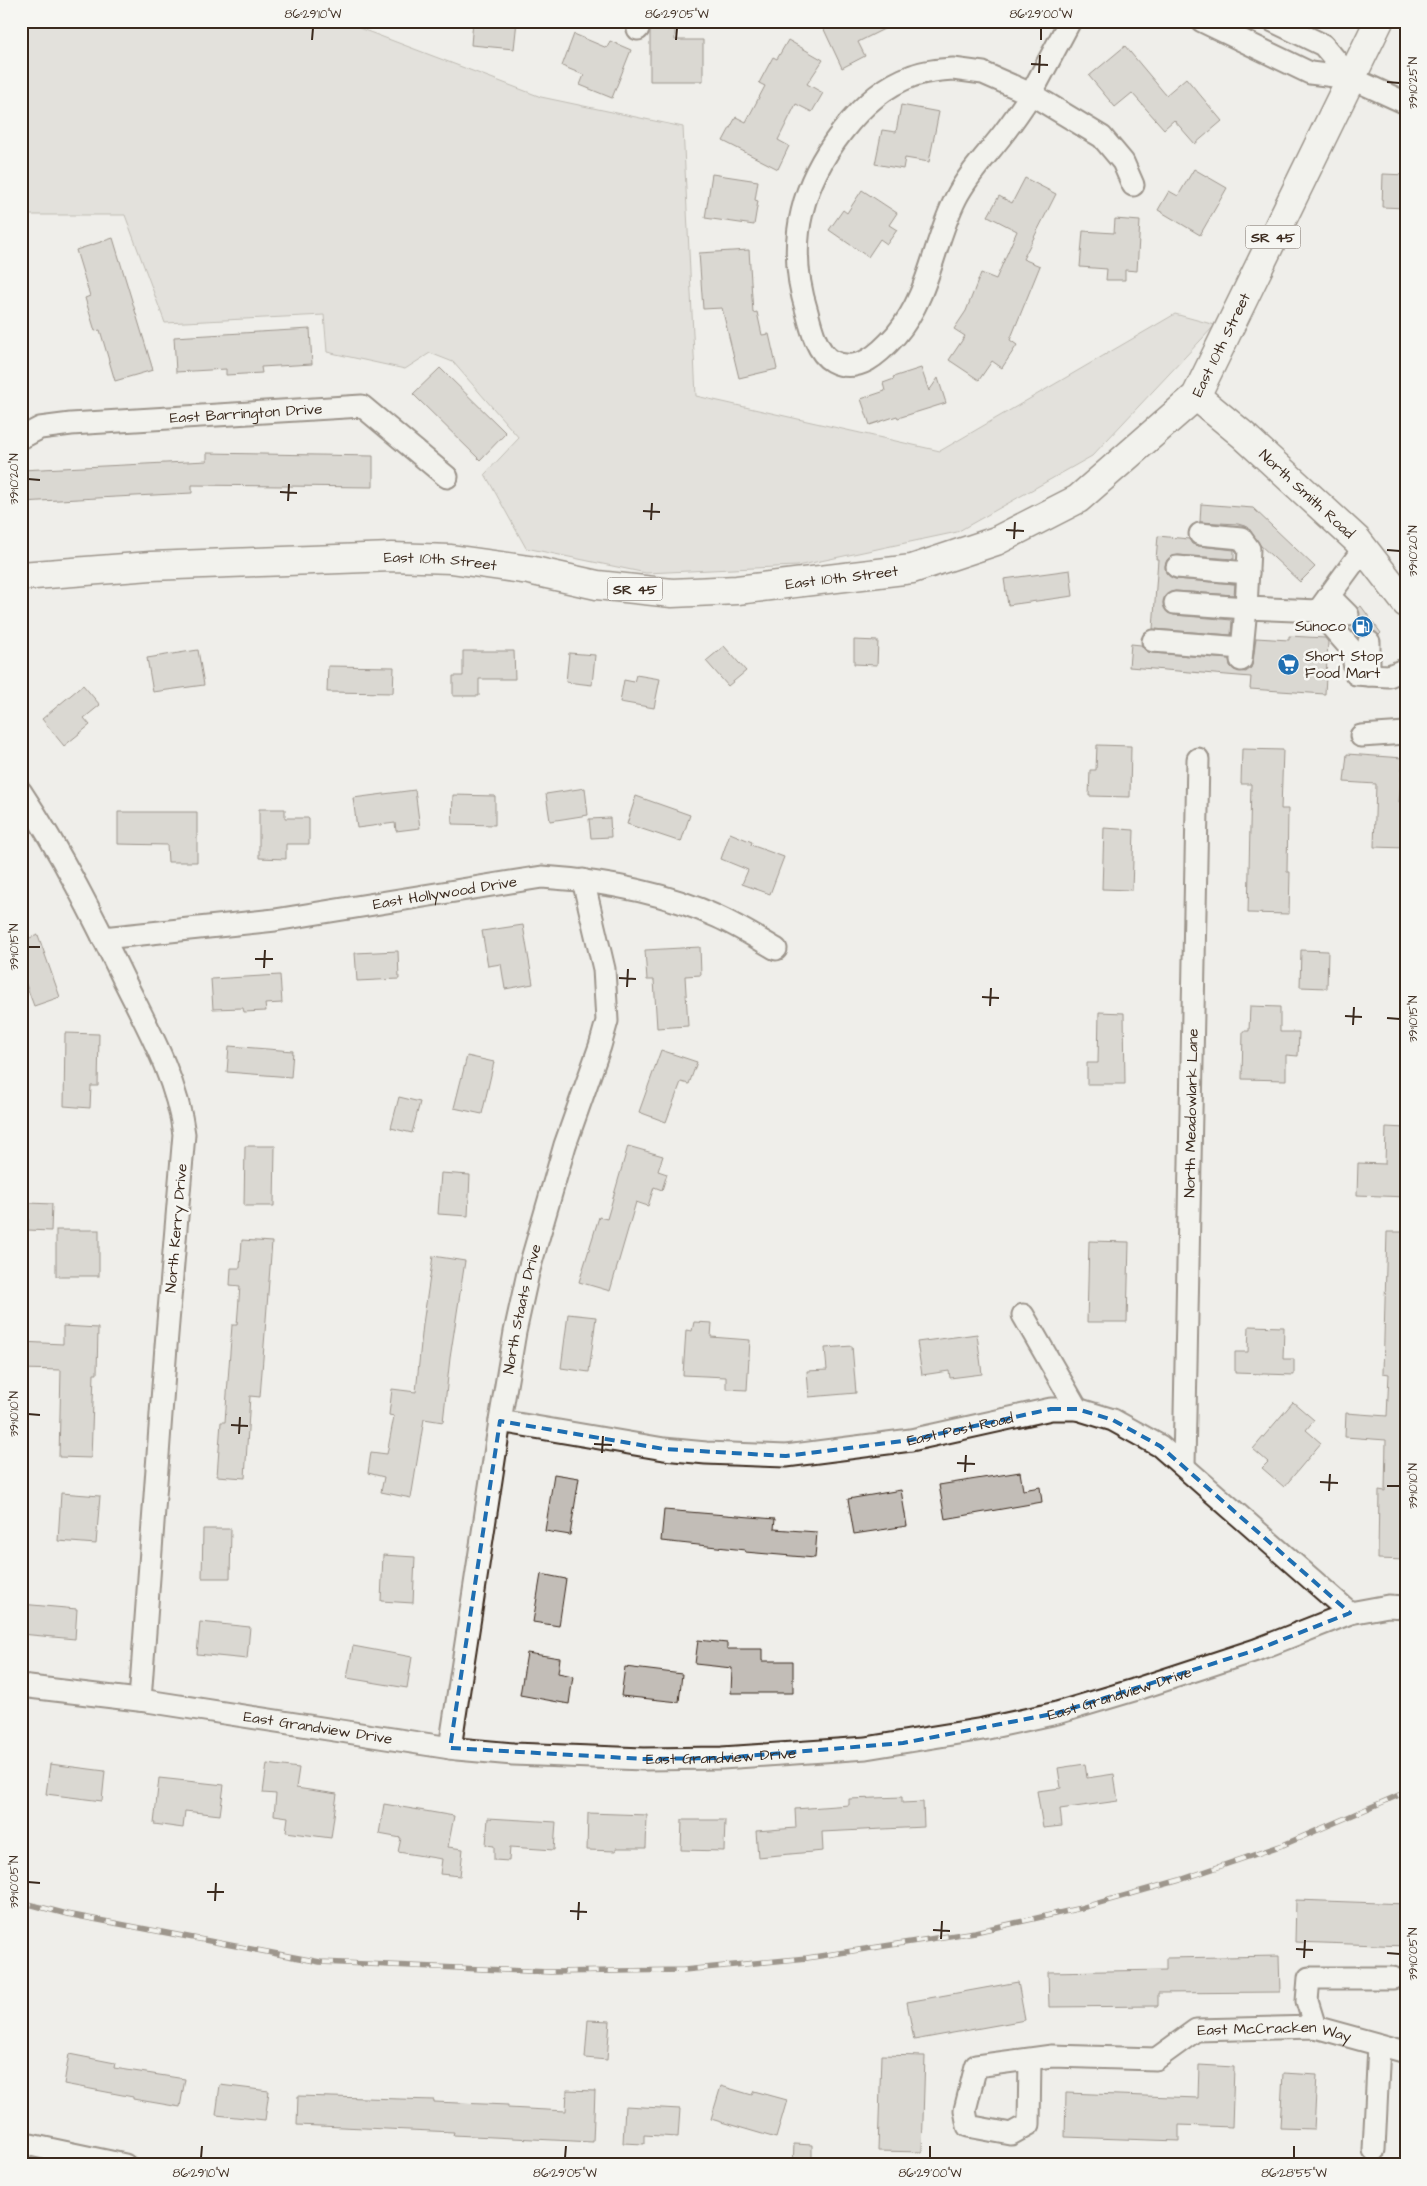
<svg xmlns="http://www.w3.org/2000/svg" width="1427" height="2186" font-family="'Architects Daughter',sans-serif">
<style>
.green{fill:#d4d1cc;stroke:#887e75}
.building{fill:#c2bdb7;stroke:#3b2a1e}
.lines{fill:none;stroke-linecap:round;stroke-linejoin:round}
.minor-tunnel{stroke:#cbc7c1;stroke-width:21;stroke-dasharray:21 11;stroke-linecap:butt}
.minor-casing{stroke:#3b2a1e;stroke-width:25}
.major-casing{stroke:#3b2a1e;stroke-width:31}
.minor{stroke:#f6f6f2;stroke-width:21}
.major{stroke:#f6f6f2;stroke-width:28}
.rail-casing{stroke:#3b2a1e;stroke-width:5.5}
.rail{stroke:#f6f6f2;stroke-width:4;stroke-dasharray:11;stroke-linecap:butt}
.marked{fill:none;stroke:#1f6fb2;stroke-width:4;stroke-dasharray:10 6;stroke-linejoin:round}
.ticks{fill:none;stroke:#3b2a1e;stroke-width:2}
.labels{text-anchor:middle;stroke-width:5;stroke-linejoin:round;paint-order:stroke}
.shield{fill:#f6f6f2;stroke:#73675e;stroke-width:1}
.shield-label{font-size:14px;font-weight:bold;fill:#3b2a1e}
.street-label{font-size:15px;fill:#3b2a1e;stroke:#f6f6f2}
.poi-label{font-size:15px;fill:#3b2a1e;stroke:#f6f6f2;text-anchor:end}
.neatline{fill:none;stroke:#3b2a1e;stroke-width:2}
.ticks-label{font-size:12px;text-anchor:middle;fill:#3b2a1e}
</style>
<rect width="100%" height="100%" fill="#efeeea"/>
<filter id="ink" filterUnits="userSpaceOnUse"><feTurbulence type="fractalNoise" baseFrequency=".02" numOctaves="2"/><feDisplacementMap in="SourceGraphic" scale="10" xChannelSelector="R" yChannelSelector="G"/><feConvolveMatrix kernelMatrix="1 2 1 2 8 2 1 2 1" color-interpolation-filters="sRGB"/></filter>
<g filter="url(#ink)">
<!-- green -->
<path class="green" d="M21,21H358L359,28L541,97L683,127L696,396L940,451L1175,314L1215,325L1092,456L957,532L797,566L646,573L526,548L485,474L519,438L453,362L430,353L405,369L327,352L324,315L165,323L125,215H21Z"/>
<!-- building -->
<g class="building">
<path d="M473,21H517L514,49L471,45Z"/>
<path d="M820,21H900L858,42L865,56L842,68Z"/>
<path d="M652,24H675V40H703V81H650V32Z"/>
<path d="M574,34L607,48L610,41L631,50L612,98L580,85L584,75L562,66Z"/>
<path d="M788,40L823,60L807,84L823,93L812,112L796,104L778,140L789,146L778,169L723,141L736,117L746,122L765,86L759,83L773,57L777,59Z"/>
<path d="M1125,46L1166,95L1186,78L1222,121L1195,144L1174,120L1164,129L1132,93L1115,107L1089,76Z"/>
<path d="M901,105L939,112L929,162L905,158L903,169L875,164L882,130L896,132Z"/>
<path d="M1194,169L1227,188L1200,235L1158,210L1169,191L1178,196Z"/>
<path d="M712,174L758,181L755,200L758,201L754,225L705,218Z"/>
<path d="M1383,174L1406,175V208L1382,207Z"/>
<path d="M1025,178L1056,194L1023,259L1040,266L1010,340L1017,345L1002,368L992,361L979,380L949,360L965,336L954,329L966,311L981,273L996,279L1017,231L988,216L999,196L1012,203Z"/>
<path d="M862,190L897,213L889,225L897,230L887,244L880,239L868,257L829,230L843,210L847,213Z"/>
<path d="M1115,219L1140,221L1137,271L1125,270V280H1106L1107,269L1080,267L1083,231L1114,233Z"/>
<path d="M113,238L153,370L115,381L100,330L95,331L85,298L90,296L76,250Z"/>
<path d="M749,250L753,313L757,312L762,335L769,334L777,369L739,378L722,308L703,309L699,253Z"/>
<path d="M310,329L312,364L261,367L262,373L226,375V369L176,372L174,337Z"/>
<path d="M440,368L506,433L480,460L413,394Z"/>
<path d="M921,368L929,391L938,378L946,403L898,418L897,416L870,425L861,399L885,391L883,383L894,379L893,377Z"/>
<path d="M207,453L373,456V487L192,485V493L21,502V470L207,461Z"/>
<path d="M1201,504L1253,508L1315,567L1300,582L1260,545L1248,527L1238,524L1200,522Z"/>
<path d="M1158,536L1189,539L1192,544L1199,546L1234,550V559L1178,555L1167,560L1165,566L1166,573L1175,579L1235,584L1234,595L1175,591L1165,596L1163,603L1168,613L1174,615L1232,620L1231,635L1153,629L1158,559H1156Z"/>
<path d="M1070,570L1073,596L1008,605L1004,579Z"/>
<path d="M1361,606L1381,633L1379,635L1369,630L1362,631L1358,637L1349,627L1356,624L1360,619L1358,608Z"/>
<path d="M1289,636L1325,638L1328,642L1325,694L1250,689L1251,677L1129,667L1131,644L1141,645L1146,651L1152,653L1229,659L1230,666L1234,670L1246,672L1251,668L1253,662L1256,638L1289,640Z"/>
<path d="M854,640L878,641L877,665L854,664Z"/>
<path d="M724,646L746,671L728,686L706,661Z"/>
<path d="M198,650L204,685L153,692L147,658Z"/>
<path d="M463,651H514L515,679H479V696H453V676H463Z"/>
<path d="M569,653L595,655L592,685L566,682Z"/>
<path d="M328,666L394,667L393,693L327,692Z"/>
<path d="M636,675L660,679L654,708L620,702L624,680L634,682Z"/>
<path d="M83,685L100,705L84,718L90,725L64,746L42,719Z"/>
<path d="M1097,745L1131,746L1130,797L1089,796L1090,770H1096Z"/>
<path d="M1242,749L1283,750L1281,809H1288L1287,872H1290L1289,914L1248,913L1251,784H1241Z"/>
<path d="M1347,754L1403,758L1399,802L1406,803V848L1374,847L1376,784L1344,782Z"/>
<path d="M585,788L588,815L550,821L546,794Z"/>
<path d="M415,790L420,828L396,831L395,823L357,828L353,798Z"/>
<path d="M453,795L495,796V825L452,824Z"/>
<path d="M636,796L690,815L681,842L627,824Z"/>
<path d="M259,809H285V818H309V844H286V859L259,858Z"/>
<path d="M118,812H197V862H168L167,845L118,844Z"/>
<path d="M610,818L611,837L591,838L589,819Z"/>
<path d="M1104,828L1134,830L1132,890L1102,889Z"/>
<path d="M730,833L752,842L751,845L784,857L770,894L742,884L748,870L721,859Z"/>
<path d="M523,925L533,984L505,989L501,964L488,966L482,931Z"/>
<path d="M38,935L60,997L34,1006L21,971V941Z"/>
<path d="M700,947L701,975L685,976L688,1026L657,1028L654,980H647L645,950Z"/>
<path d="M1301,950L1328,951L1327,988L1300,987Z"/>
<path d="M398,951L399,979L357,981L355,953Z"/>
<path d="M280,975L282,1003L265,1004L266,1011L244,1012L243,1008L213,1009L211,979Z"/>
<path d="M1250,1006L1280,1007V1032H1299L1298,1056L1286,1055V1080L1242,1079L1243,1031H1249Z"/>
<path d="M1099,1012L1124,1013L1125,1084H1087V1063H1098Z"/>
<path d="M65,1033L99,1034L98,1086H91L90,1108L64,1106Z"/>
<path d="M229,1046L293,1051L291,1077L227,1072Z"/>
<path d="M661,1050L697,1062L689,1084L681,1082L666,1122L639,1112Z"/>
<path d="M467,1056L494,1062L482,1114L454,1108Z"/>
<path d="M399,1097L420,1102L412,1133L391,1128Z"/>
<path d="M1386,1127L1406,1128V1197L1357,1195L1358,1163L1385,1164Z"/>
<path d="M245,1146H275L274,1206H244Z"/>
<path d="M628,1146L663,1156L658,1171L667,1174L662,1190L654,1187L648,1206L636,1202L610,1291L579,1282L599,1217L607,1219Z"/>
<path d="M441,1173L470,1175L468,1216L438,1214Z"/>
<path d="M29,1203L52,1204L51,1231L28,1230Z"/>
<rect x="56" y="1230" width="43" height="46"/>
<path d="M1387,1232H1406V1560L1378,1559L1379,1490L1385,1491L1386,1440L1345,1437L1346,1413L1387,1416L1389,1374L1383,1373Z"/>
<path d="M242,1240L272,1242L260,1397L250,1396L245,1478L217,1476L221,1422H225L232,1325H237L240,1286L230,1285L231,1268H240Z"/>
<path d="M1089,1241L1129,1242L1127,1322H1087Z"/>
<path d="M433,1256L465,1261L450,1358L443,1422L424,1419L411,1498L381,1492L384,1477L368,1473L371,1452L387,1454L394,1416L389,1415L392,1389L416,1392L423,1324Z"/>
<path d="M568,1314L596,1317L589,1372L561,1368Z"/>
<path d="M694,1322L712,1323L711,1337L750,1340L747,1390L726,1389V1377L683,1375L686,1330L692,1331Z"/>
<path d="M63,1326L98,1328L97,1374H94L91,1458L59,1457L61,1370L21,1369V1342L63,1344Z"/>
<path d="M1249,1326L1284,1327L1283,1359H1294V1375L1235,1373V1352H1248Z"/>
<path d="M977,1334L982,1374L950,1378L949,1371L922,1375L917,1342Z"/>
<path d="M852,1346L856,1393L809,1397L807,1371L827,1370L825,1348Z"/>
<path d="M1293,1402L1314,1420L1306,1430L1321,1443L1284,1487L1262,1468L1268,1462L1253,1449Z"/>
<path d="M1020,1472L1023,1490L1040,1487L1042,1502L945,1519L939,1485Z"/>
<path d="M554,1474L579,1478L570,1535L545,1531Z"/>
<path d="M901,1490L907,1526L854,1534L848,1499Z"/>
<path d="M61,1493L100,1496L96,1544L58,1541Z"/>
<path d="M664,1510L775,1519L774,1529L817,1532L815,1558L745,1552V1550L661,1541Z"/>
<path d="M203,1529H231L230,1578H202Z"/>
<path d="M383,1555L415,1557L413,1603L381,1601Z"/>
<path d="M541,1574L566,1579L559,1626L533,1622Z"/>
<path d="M21,1604L77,1609L75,1639L21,1634Z"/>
<path d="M200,1622L250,1627L247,1659L197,1654Z"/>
<path d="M698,1640L727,1643V1649H762V1661H793V1693H731L732,1668L695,1664Z"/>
<path d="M353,1646L412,1657L407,1688L347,1678Z"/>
<path d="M527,1653L560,1658L558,1673L573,1676L569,1704L520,1695Z"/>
<path d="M625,1667L682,1674L679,1702L621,1696Z"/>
<path d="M50,1764L105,1771L102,1801L46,1794Z"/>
<path d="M267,1764L299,1768L296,1788L337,1794L331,1838L286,1832L288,1817L274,1815L276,1794L263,1793Z"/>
<path d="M1085,1764L1087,1778L1114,1774L1118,1801L1060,1809L1062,1826L1043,1828L1037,1791L1061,1788L1058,1768Z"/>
<path d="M159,1778L224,1785L220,1815L185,1811L183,1828L154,1824Z"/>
<path d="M902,1797V1803L923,1802L924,1827L822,1832L823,1851L758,1857L756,1831L796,1828L795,1809L849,1805V1799Z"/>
<path d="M384,1804L454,1816L448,1847L463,1849L460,1876L440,1874L442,1859L398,1852L401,1838L379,1834Z"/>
<path d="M588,1813L647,1815L646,1848H616V1851L587,1850Z"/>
<path d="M488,1818L556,1822L554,1850L510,1847L509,1861L494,1860V1846L486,1845Z"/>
<path d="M682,1820H725L724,1851L681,1850Z"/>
<path d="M1296,1900L1406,1904V1946L1295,1942Z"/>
<path d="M1279,1956L1280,1992L1158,1993V2006L1049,2007L1048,1972L1166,1970V1958Z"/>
<path d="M1018,1982L1025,2020L914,2040L907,2002Z"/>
<path d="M588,2020L610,2021L607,2060L585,2058Z"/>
<path d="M69,2054L115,2063L114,2068L185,2079L180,2107L133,2099V2097L64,2084Z"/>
<path d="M881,2055L925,2056L922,2152L878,2151Z"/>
<path d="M1199,2065L1234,2067L1232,2127L1179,2125V2141L1065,2137L1066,2093L1198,2098Z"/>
<path d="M1283,2073L1317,2075L1314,2129L1280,2128Z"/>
<path d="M220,2085L269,2091L265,2120L216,2115Z"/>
<path d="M721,2086L752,2095L754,2091L787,2100L776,2138L711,2119Z"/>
<path d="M567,2090L595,2091L593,2142L453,2135L454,2132L297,2125L298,2096L434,2100V2102L508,2105V2108L566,2111Z"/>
<path d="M625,2106L680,2109L678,2137L644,2135V2144L623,2143Z"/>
<path d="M794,2144L812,2145V2165H793Z"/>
</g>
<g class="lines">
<!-- minor-tunnel -->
<path class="minor-tunnel" d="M1348,615L1369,642"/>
<defs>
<g id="minor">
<path d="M1070,21L1031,94L1102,137L1123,162L1133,185"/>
<path d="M1202,21L1310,73L1351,78L1406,103"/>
<path d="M1273,21L1323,45L1351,78"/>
<path d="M638,29L640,21"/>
<path d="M953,69L983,73L1031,94C1022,108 1013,121 1003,134C987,155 968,174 956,198C933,243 930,295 896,335C880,353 858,375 832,361C817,353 811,328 807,312C797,280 794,245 802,212C814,160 861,94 912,76C925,71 939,70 953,69Z"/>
<path id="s1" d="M21,438L40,428L71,424L362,406L447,477"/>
<path d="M1177,567L1248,573"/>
<path d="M1329,596L1348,615"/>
<path d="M1175,603L1246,608L1249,549L1241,538L1200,534"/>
<path d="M1318,611L1352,650L1356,674L1369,675"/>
<path d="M1153,641L1242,648"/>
<path d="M1369,642V675L1389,676L1406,669"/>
<path d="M1241,660L1246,608L1318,611L1364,548"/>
<path d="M1361,736L1406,733"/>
<path d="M21,792C61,852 94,918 125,982C149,1030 177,1080 184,1134L166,1346L140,1700"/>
<path id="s2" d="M103,938L275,920L542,877C602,881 664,892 718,917C738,926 757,938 776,949"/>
<path d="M1023,1315L1077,1409"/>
<path id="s3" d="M500,1421L664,1449L706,1453L786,1456L911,1440L1051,1409H1077L1113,1420L1160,1446L1350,1613"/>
<path id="s4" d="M1184,1465L1198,759"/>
<path id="s5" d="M21,1686L147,1701L457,1749L513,1754L644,1759L722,1758L866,1748L983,1729L1057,1713L1134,1690L1256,1650L1350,1613L1388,1606L1406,1607"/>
<path id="s6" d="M450,1748L500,1421L515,1332L528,1273L565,1145L600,1046L607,1021L604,969L583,880"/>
<path d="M1315,2027L1307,2001L1309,1978H1393"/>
<path id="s7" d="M1030,2059L1029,2124L1011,2134L968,2126L965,2110L976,2066L1052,2056L1156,2059L1196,2030L1315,2027L1406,2052"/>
<path d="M21,2143L125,2165"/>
<path d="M1374,2150L1379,2045"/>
</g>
<g id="major">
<path id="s8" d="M1196,396L1243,435L1357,540L1406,603"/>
<path id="s9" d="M21,576L151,566L392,557L451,559L529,570L597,585L672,593L737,590L912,569L996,541L1078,499L1196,396L1379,21"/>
</g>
</defs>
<!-- minor casing -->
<use href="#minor" class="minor-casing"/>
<!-- major casing -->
<use href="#major" class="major-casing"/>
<!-- minor -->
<use href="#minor" class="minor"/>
<!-- major -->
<use href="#major" class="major"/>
<defs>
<path id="rail" d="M21,1902L67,1914L320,1962L550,1972L684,1970L807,1958L975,1932L1081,1908L1180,1880L1283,1845L1406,1792"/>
</defs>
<!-- rail casing -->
<use href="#rail" class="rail-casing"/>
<!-- rail -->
<use href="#rail" class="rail"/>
</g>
</g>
<!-- marked area -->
<path d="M0 0H1427V2186H0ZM1051,1409H1077L1113,1420L1160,1446L1350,1613L1256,1650L1057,1713L903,1743L722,1758L644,1759L450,1748L500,1421L664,1449L786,1456L911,1440Z" fill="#efeeea" fill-opacity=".55" fill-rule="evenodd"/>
<path class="marked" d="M1051,1409H1077L1113,1420L1160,1446L1350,1613L1256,1650L1057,1713L903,1743L722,1758L644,1759L450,1748L500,1421L664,1449L786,1456L911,1440Z"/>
<!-- ticks -->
<path class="ticks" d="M312,40L313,28M676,40L677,28M1041,40V28M1031,64L1048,65M1039,73L1040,55M1387,82L1400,83M28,479L40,480M280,492L297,493M288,501L289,484M643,511L660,512M651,520L652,503M1006,530L1024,531M1014,539L1015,522M1387,550L1400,551M28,947H40M255,959H273M264,968L265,950M619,978L636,979M627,987L628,969M982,997L999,998M990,1006L991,988M1345,1016L1362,1017M1387,1018L1400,1019M1353,1025L1354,1007M28,1414L40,1415M231,1425L248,1426M239,1434L240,1417M594,1444L612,1445M602,1453L603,1436M957,1463L975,1464M965,1472L966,1455M1320,1482L1338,1483M1387,1486H1400M1329,1491L1330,1474M28,1882L40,1883M207,1892H224M215,1901L216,1883M570,1911L587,1912M578,1920L579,1902M933,1930L950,1931M941,1939L942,1921M1296,1949L1313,1950M1387,1953L1400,1954M1304,1958L1305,1940M201,2158L202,2146M565,2158L566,2146M930,2158V2146M1294,2158V2146"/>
<!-- icons -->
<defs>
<symbol id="fuel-disc" viewBox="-11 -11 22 22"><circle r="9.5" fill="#1f6fb2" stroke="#f6f6f2"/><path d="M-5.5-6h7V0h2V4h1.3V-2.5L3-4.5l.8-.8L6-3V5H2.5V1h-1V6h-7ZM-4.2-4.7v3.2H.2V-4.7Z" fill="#fff"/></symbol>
<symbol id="supermarket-disc" viewBox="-11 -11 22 22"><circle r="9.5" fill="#1f6fb2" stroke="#f6f6f2"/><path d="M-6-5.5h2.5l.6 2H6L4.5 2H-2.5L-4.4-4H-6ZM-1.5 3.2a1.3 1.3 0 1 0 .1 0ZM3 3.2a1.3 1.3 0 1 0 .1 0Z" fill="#fff"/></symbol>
</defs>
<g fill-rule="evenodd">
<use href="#fuel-disc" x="1350" y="614" width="25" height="25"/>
<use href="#supermarket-disc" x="1276" y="652" width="25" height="25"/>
</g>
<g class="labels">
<!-- shield labels -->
<g class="shield">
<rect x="1245.5" y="225.5" width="55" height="23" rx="4"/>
<rect x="607.5" y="577.5" width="55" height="23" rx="4"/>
</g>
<g class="shield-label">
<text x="1273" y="242">SR 45</text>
<text x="635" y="594">SR 45</text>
</g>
<!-- street labels -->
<g class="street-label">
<text dy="5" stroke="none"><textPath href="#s9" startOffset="1290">East 10th Street</textPath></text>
<text dy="5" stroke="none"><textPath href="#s1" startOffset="228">East Barrington Drive</textPath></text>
<text dy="5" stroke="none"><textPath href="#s8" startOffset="148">North Smith Road</textPath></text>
<text dy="5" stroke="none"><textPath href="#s9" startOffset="420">East 10th Street</textPath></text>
<text dy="5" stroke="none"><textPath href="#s9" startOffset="825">East 10th Street</textPath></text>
<text dy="5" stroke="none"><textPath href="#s2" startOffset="345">East Hollywood Drive</textPath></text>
<text dy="5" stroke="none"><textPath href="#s4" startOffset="352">North Meadowlark Lane</textPath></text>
<text transform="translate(176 1228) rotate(-85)" y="5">North Kerry Drive</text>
<text dy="5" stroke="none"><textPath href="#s6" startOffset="445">North Staats Drive</textPath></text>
<text dy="5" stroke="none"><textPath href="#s3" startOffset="465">East Post Road</textPath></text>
<text dy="5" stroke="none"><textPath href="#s5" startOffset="1110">East Grandview Drive</textPath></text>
<text dy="5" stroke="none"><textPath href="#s5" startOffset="300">East Grandview Drive</textPath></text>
<text dy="5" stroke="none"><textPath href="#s5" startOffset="705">East Grandview Drive</textPath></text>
<text dy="5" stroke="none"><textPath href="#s7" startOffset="500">East McCracken Way</textPath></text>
</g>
<!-- poi labels -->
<g class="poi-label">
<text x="1346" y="631">Sunoco</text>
<text x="1305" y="661" text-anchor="start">Short Stop<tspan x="1305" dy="17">Food Mart</tspan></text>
</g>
</g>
<!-- margin -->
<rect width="1427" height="2186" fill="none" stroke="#f6f6f2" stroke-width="55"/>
<rect x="28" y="28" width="1372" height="2130" class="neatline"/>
<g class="ticks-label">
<text x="313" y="18">86°29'10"W</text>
<text x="677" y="18">86°29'05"W</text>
<text x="1041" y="18">86°29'00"W</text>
<text transform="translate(1413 83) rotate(-90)" y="4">39°10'25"N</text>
<text transform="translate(14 479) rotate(-90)" y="4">39°10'20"N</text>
<text transform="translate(1413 551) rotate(-90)" y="4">39°10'20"N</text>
<text transform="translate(14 947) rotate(-90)" y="4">39°10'15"N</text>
<text transform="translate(1413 1019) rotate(-90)" y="4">39°10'15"N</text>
<text transform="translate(14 1414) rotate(-90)" y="4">39°10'10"N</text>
<text transform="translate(1413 1486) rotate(-90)" y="4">39°10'10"N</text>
<text transform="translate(14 1882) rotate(-90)" y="4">39°10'05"N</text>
<text transform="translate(1413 1954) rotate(-90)" y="4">39°10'05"N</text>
<text x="201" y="2177">86°29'10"W</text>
<text x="565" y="2177">86°29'05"W</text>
<text x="930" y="2177">86°29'00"W</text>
<text x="1294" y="2177">86°28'55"W</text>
</g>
</svg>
